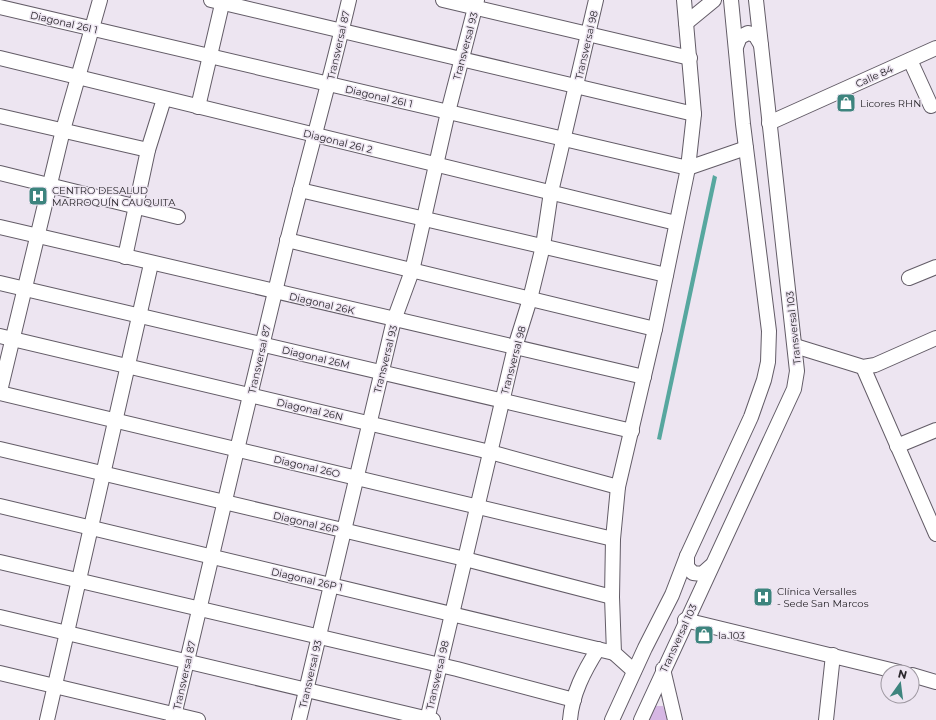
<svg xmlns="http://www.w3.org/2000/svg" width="936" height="720" font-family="Montserrat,sans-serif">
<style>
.green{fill:#d6b7e4}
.water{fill:#57a79f}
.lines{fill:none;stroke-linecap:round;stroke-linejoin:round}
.minor-casing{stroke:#635c67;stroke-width:16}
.minor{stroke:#fff;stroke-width:14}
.labels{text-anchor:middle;stroke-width:3;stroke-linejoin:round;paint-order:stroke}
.street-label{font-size:10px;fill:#2a272c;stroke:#ede5f1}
.poi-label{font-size:10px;fill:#2a272c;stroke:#ede5f1;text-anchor:start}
</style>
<rect width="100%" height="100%" fill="#ede5f1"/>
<!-- green -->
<path class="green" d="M649,706H663L668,720H643Z"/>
<!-- water -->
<path class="water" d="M713,175L717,177L661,440L657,439Z"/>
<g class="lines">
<defs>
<g id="minor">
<path d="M211,0L694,114"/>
<path d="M443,0L690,58"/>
<path d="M0,7L688,168L746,148"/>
<path d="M686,23L714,0"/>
<path d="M736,47L740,37L748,33L755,35L761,45"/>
<path d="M0,58L676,223"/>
<path d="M910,60L931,106"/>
<path d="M198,107L223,0"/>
<path d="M0,116L148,150"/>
<path d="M769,123L936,48"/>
<path d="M0,173L178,217"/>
<path d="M300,190L666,275"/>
<path d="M0,227L644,377"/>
<path d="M287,240L655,329"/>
<path d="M125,257L148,150L164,99"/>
<path d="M909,278L936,267"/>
<path d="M0,283L632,431"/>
<path d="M0,336L490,452L618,487"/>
<path d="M795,346L863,367L875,365L936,338"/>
<path d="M863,367L936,534"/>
<path d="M0,391L63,130L100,0"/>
<path d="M0,393L613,539"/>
<path d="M897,446L936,430"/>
<path d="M0,449L465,559L612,597"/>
<path d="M0,506L614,653"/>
<path d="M687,556V567L693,573L702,574L711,566"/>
<path d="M0,562L457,669L574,700"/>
<path d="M0,617L433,720"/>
<path d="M685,620L899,672"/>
<path d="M663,669L675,720"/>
<path d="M634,671L614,653L612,597L613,539L618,487L655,329L688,168L694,114L684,0"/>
<path d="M0,673L198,720"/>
<path d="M912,675L936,682"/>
<path d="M47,720L151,264"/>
<path d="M173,720C211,561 248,401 287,242C307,161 330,81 349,0"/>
<path d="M299,720L394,320L412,271L448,112L477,0"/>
<path d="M427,720L515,347L530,299L543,246L551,192L596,0"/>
<path d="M570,720C572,694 584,671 598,649"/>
<path d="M612,720L645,648L672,595L687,556L751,417L764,380L768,362L769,331L743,124L731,0"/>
<path d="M641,720L794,389L797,371L756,0"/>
<path d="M826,720L833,655"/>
</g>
</defs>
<!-- minor casing -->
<use href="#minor" class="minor-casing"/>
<!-- minor -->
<use href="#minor" class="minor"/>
</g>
<!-- icons -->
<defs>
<symbol id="shop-square" viewBox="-11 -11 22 22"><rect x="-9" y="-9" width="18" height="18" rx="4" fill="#3d847e" stroke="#ede5f1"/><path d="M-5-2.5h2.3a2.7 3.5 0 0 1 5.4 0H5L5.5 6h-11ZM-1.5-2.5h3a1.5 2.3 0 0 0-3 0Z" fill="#fff"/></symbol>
<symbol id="hospital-square" viewBox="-11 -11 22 22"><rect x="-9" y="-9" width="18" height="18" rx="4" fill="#3d847e" stroke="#ede5f1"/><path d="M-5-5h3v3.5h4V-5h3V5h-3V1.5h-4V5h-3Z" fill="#fff"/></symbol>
</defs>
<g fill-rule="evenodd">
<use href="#shop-square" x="835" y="92" width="22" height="22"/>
<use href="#hospital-square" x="27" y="185" width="22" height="22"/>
<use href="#hospital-square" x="752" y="586" width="22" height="22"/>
<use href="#shop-square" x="693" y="624" width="22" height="22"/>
</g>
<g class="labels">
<!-- street labels -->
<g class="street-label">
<text transform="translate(64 22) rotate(13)" y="4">Diagonal 26I 1</text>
<text transform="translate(338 45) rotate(-77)" y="4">Transversal 87</text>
<text transform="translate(586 45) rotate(-77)" y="4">Transversal 98</text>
<text transform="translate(465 46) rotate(-75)" y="4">Transversal 93</text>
<text transform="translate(874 76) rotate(-24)" y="4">Calle 84</text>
<text transform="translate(379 96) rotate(13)" y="4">Diagonal 26I 1</text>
<text transform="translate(338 141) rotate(14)" y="4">Diagonal 26I 2</text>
<text transform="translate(322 303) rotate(13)" y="4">Diagonal 26K</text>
<text transform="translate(793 328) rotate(-96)" y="4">Transversal 103</text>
<text transform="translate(316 357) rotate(13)" y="4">Diagonal 26M</text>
<text transform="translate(259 359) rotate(-77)" y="4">Transversal 87</text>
<text transform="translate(385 359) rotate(-76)" y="4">Transversal 93</text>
<text transform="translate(513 360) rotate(-75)" y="4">Transversal 98</text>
<text transform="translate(310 409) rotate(13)" y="4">Diagonal 26N</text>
<text transform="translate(307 466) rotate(13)" y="4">Diagonal 26O</text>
<text transform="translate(306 522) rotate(13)" y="4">Diagonal 26P</text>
<text transform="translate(307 579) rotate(13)" y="4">Diagonal 26P 1</text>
<text transform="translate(678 638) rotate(-65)" y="4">Transversal 103</text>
<text transform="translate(310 674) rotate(-77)" y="4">Transversal 93</text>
<text transform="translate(184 675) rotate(-77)" y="4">Transversal 87</text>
<text transform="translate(437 675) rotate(-77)" y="4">Transversal 98</text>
</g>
<!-- poi labels -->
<g class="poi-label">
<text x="860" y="107">Licores RHN</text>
<text x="52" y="194">CENTRO DESALUD<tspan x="52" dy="12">MARROQUÍN CAUQUITA</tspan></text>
<text x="777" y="595">Clínica Versalles<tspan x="777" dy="12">- Sede San Marcos</tspan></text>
<text x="718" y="639">la 103</text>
</g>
</g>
<!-- north arrow -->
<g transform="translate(900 684) rotate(14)"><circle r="19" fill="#ede5f1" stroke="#9f99a2"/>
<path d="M0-3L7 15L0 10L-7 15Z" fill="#3d847e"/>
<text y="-6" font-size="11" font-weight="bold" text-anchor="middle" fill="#2a272c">N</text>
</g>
</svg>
